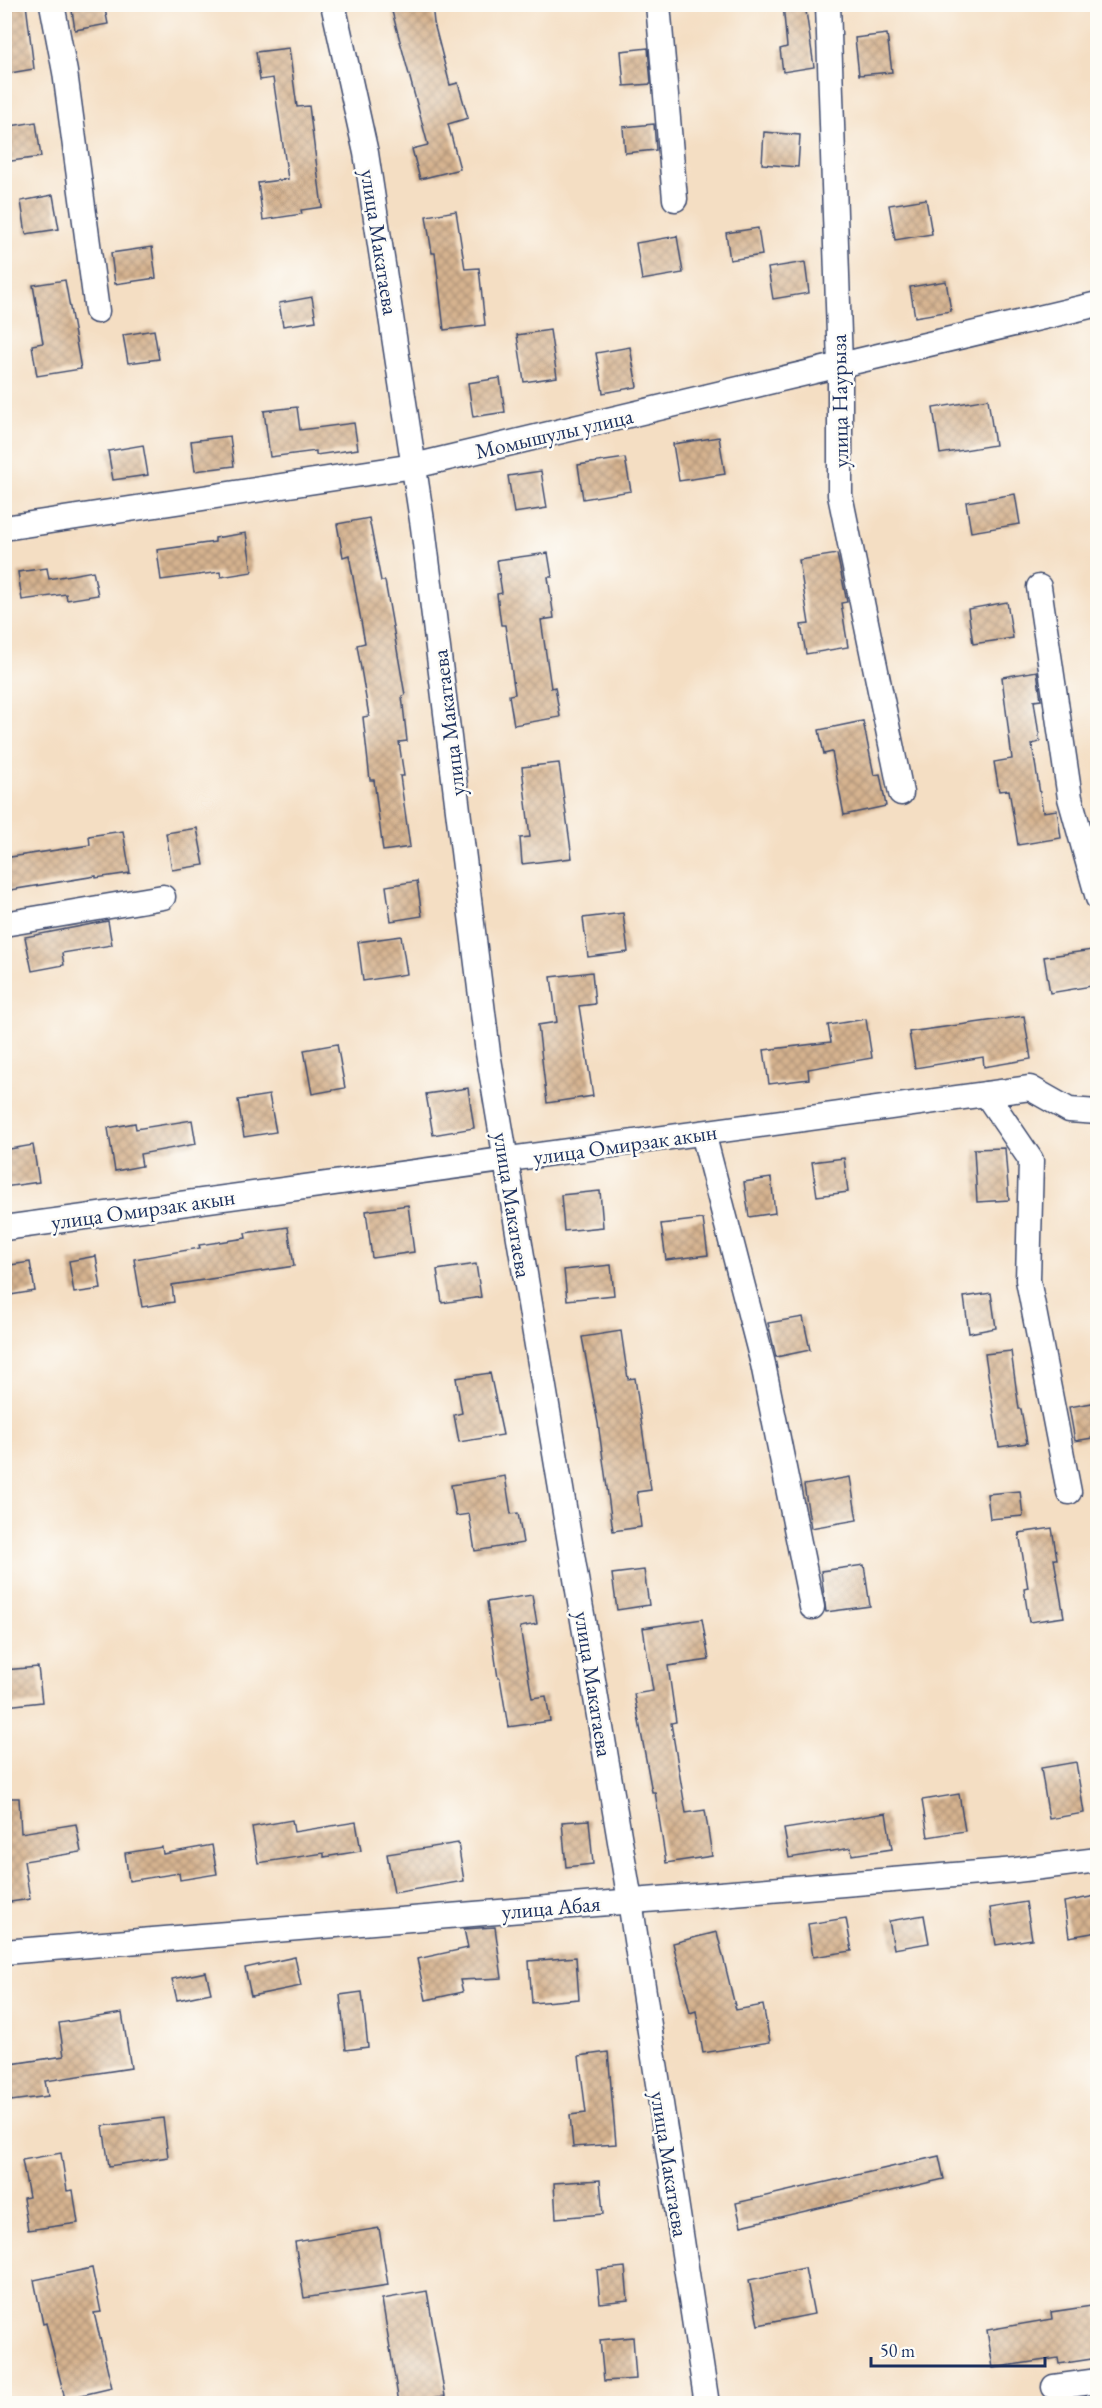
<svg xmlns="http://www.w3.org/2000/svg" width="1102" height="2408" font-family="'EB Garamond',serif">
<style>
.building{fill:url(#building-cross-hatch)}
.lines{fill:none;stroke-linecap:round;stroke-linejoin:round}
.street-casing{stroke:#3c496d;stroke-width:27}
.street{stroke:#fff;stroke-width:24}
.labels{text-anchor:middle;stroke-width:5;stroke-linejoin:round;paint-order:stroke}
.street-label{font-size:22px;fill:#1b2f5e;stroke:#fdfcf7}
</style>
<defs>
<pattern id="building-cross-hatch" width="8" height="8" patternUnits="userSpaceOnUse" patternTransform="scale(1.5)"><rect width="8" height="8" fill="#d6b38f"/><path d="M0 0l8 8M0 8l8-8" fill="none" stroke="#ad9278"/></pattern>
</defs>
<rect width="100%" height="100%" fill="#fdfcf7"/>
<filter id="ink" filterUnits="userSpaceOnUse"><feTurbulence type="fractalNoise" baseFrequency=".0167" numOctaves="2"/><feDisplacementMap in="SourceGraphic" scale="12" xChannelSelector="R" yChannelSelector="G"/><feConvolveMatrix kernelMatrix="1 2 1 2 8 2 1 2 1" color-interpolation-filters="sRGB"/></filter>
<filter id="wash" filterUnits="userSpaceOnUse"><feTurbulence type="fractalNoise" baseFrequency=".008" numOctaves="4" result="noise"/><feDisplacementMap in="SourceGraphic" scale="24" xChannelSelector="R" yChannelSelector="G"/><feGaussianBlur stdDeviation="1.35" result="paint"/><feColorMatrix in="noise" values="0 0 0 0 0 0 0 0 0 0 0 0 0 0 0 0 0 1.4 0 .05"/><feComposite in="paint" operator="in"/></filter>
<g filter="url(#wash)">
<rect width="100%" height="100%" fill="#f4dec3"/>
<g id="blocks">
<!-- building -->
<g class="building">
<path d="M4,4H26L34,69L4,74Z"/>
<path d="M71,4H104L108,24L75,30Z"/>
<path d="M390,4H432L434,23L450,85L458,83L468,118L448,124L460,169L420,179L412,149L428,145Z"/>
<path d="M783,4H805L814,67L783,72L780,49L787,47Z"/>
<path d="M887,34L892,72L859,75L855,38Z"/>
<path d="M289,48L297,107L309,106L322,207L301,210L302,214L263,220L258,183L288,179L273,78L260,80L256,52Z"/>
<path d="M648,48L651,84L624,86L621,51Z"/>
<path d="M36,122L41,157L4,162V127Z"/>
<path d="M654,124L656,150L625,153L623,127Z"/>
<path d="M764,132L800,135L798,167L762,164Z"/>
<path d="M53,195L59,229L26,234L21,201Z"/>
<path d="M926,199L932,234L895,240L889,205Z"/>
<path d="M456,211L465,269L479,268L485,325L444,330L435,253H432L426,216Z"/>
<path d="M758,228L762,255L730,260L726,233Z"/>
<path d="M677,236L683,273L642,280L636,243Z"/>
<path d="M152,247L156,278L115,284L111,253Z"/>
<path d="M805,262L809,293L773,299L768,268Z"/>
<path d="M65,280L81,369L37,376L32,345L43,343L33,285Z"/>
<path d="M946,281L951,311L915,317L910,287Z"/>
<path d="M312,297L316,321L283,326L279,303Z"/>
<path d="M154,330L159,359L128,363L123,335Z"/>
<path d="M550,330L557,377L524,382L517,335Z"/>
<path d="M630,347L637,387L603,393L596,353Z"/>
<path d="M500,378L505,412L473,417L468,383Z"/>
<path d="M988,399L995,445L940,454L933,408Z"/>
<path d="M297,407L300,430L354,423L358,449L316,455V451L270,457L264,411Z"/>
<path d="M230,436L234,466L195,471L191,441Z"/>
<path d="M719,437L725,474L679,481L673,444Z"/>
<path d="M143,445L148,475L113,480L108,451Z"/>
<path d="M625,458L631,491L583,499L578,465Z"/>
<path d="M541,471L547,508L514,513L508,476Z"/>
<path d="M1015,494L1020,524L971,532L966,502Z"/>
<path d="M369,518L381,581H385L405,695L402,696L407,741L399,742L404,776H400L410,847L383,851L374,780H370L363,717L369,716L357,645L365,643L349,555L343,557L337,524Z"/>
<path d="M246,533L252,572L221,577L220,572L161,580L157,550L215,542V538Z"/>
<path d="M548,553L552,577H548L554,618L541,620L551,688L555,687L560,717L514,725L509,695L515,694L505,625H501L497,594L502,593L497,560Z"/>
<path d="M837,554L847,602L841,603L848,647L806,654L801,625L809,624L799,560Z"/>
<path d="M47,568L49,579L93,571L98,595L67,600L66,594L22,600L18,572Z"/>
<path d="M1007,602L1013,638L973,644L968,609Z"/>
<path d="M1037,671L1041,700L1034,701L1040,742L1032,744L1043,812L1057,810L1061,838L1018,845L1009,790L999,791L994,762L1012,759L1002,677Z"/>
<path d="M863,721L874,775L880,774L886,806L844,815L832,752L824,754L819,730Z"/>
<path d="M559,763L572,858L522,864L520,838L530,837L522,767Z"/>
<path d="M197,828L204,865L172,870L166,833Z"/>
<path d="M123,831L130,873L96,878V876L4,891V858L90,845L89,836Z"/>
<path d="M417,881L422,916L391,921L386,886Z"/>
<path d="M623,913L628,952L588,957L583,918Z"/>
<path d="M108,921L112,945L62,953L64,965L32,971L25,937Z"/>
<path d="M401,936L407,974L363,981L358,942Z"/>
<path d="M1092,950L1098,985L1050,993L1044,957Z"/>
<path d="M592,972L595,1004L579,1006L593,1096L547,1103L538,1025L557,1022L551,977Z"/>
<path d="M1024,1016L1031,1059L984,1067L983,1057L915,1068L909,1032Z"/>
<path d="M866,1019L872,1058L808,1069L809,1079L769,1084L764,1050L831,1042L828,1025Z"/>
<path d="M337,1044L345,1088L312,1094L304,1050Z"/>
<path d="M468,1088L474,1128L433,1135L426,1094Z"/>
<path d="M269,1095L276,1132L244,1137L238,1100Z"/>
<path d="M192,1120L196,1144L140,1154L142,1166L115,1171L108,1128L135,1123L136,1129Z"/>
<path d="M33,1145L39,1182L4,1187V1150Z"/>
<path d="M1005,1148L1009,1200L977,1202L974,1149Z"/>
<path d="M844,1158L848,1192L817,1196L812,1162Z"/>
<path d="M771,1178L775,1213L749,1217L744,1182Z"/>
<path d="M600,1191L603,1227L564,1231L561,1195Z"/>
<path d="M408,1205L414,1252L372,1258L366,1211Z"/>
<path d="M703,1219L708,1255L666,1260L661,1224Z"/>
<path d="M288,1227L294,1266L172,1285L174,1302L142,1307L134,1259L200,1248L199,1245L246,1238L245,1233Z"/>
<path d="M96,1256L101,1289L74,1293L69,1261Z"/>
<path d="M30,1262L35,1291L4,1296V1266Z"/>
<path d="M476,1264L481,1297L442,1303L437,1270Z"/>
<path d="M611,1265L614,1295L567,1300L564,1270Z"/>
<path d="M991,1293L996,1328L969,1333L964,1297Z"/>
<path d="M803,1317L810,1350L776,1357L768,1323Z"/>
<path d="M621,1331L628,1379L635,1378L651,1490L637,1492L641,1527L613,1531L598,1423L582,1337Z"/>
<path d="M1011,1351L1019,1409H1021L1027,1443L999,1447L985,1354Z"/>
<path d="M490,1373L503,1435L459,1442L454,1415L462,1413L456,1378Z"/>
<path d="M1098,1402V1437L1075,1441L1069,1407Z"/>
<path d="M505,1476L511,1514L518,1513L523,1543L475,1551L469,1514L456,1516L451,1485Z"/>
<path d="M850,1477L857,1520L811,1528L804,1485Z"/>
<path d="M1020,1491L1023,1516L990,1519L987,1494Z"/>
<path d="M1052,1528L1057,1559H1054L1064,1617L1029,1622L1024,1589L1028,1588L1019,1533Z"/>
<path d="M864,1565L870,1606L826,1612L821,1571Z"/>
<path d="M644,1570L649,1605L617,1610L612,1574Z"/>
<path d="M532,1595L537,1624L520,1627L532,1698L546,1696L550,1721L508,1727L500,1678H498L487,1602Z"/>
<path d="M702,1619L709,1660L668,1666L676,1722L671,1723L686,1813L705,1810L712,1856L666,1863L655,1792H652L634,1694L653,1691L643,1628Z"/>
<path d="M38,1667L42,1702L6,1706L4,1670Z"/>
<path d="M1076,1762L1084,1813L1049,1819L1041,1768Z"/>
<path d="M959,1794L965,1831L928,1837L922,1800Z"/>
<path d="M4,1798H19L21,1833L76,1824L81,1852L24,1861L30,1899L4,1903Z"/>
<path d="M886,1813L892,1849L852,1855L851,1848L789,1858L784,1829Z"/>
<path d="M292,1820L294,1832L356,1822L361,1851L324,1857V1853L258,1863L252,1827Z"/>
<path d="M589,1820L593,1864L566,1867L562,1822Z"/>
<path d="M458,1843L464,1881L394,1893L387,1854Z"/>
<path d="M212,1845L217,1874L180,1880L179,1873L129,1881L125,1853L162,1847L163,1854Z"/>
<path d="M1096,1896L1098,1932L1069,1937L1064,1902Z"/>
<path d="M1026,1902L1032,1939L996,1945L990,1908Z"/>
<path d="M924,1915L929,1943L894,1949L889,1921Z"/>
<path d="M846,1918L852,1951L813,1957L808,1924Z"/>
<path d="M495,1927L502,1978L460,1980L463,1992L426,2000L417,1959L468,1948L464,1929Z"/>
<path d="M717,1932L736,2010L763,2005L770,2042L703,2053L696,2011L690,2013L673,1943Z"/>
<path d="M295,1957L301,1986L251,1996L245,1968Z"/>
<path d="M576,1957L579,1999L532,2003L529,1961Z"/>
<path d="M206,1972L211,1993L177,2000L172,1979Z"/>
<path d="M362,1992L368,2047L346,2050L340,1995Z"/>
<path d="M122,2013L131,2068L45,2081L48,2096L11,2101L5,2065L64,2056L59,2023Z"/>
<path d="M608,2052L616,2144L573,2147L570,2115L586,2113L579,2056Z"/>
<path d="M163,2118L168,2157L109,2166L103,2126Z"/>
<path d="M61,2153L67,2191L73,2190L78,2223L28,2230L23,2198L29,2197L22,2160Z"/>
<path d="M939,2156L944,2179L741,2226L736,2203Z"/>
<path d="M600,2180L603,2214L556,2218L554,2183Z"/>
<path d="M379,2228L388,2285L304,2298L295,2242Z"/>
<path d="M625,2267L628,2300L600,2303L597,2270Z"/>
<path d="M92,2268L101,2312L94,2313L112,2388L65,2399L46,2323L43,2324L34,2280Z"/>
<path d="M805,2268L814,2314L758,2325L749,2280Z"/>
<path d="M427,2291L445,2396L399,2403L382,2299Z"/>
<path d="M1098,2305V2358L1059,2364L1058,2358L993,2368L987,2330L1052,2319L1051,2312Z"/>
<path d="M633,2337L636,2379L604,2381L600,2340Z"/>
</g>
</g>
</g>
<g filter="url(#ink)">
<use href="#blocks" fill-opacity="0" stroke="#3c496d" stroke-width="1.5"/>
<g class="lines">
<defs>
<g id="street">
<path d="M52,4L65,72L97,311"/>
<path d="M333,4L366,153L423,527L488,1053L630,1901L707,2404"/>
<path d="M658,4L675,199"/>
<path d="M828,4L840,365V495L901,793"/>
<path d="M4,528L414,466L1098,304"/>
<path d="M1039,587L1070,798L1098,898"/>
<path d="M4,924L163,897"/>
<path d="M986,1094L1031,1160L1028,1280L1069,1492"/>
<path d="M703,1133L763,1364L812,1607"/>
<path d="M4,1228L1030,1088L1069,1110L1098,1112"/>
<path d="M4,1952L1016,1870L1098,1860"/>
<path d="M1054,2387L1098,2381"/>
</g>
</defs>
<!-- street casing -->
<use href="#street" class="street-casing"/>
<!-- street -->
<use href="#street" class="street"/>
</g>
</g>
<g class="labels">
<!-- street labels -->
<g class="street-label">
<text transform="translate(380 242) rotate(81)" y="8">улица Макатаева</text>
<text transform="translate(839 401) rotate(-91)" y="8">улица Наурыза</text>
<text transform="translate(554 433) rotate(-13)" y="8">Момышулы улица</text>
<text transform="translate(448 723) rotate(-97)" y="8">улица Макатаева</text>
<text transform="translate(625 1144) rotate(-8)" y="8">улица Омирзак акын</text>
<text transform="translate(513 1205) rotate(81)" y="8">улица Макатаева</text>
<text transform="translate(143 1209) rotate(-8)" y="8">улица Омирзак акын</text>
<text transform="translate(594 1684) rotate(81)" y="8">улица Макатаева</text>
<text transform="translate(551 1907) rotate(-5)" y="8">улица Абая</text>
<text transform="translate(670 2164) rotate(81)" y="8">улица Макатаева</text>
</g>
</g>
<!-- margin -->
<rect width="1102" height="2408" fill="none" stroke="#fdfcf7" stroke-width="24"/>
<!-- scale -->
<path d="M871 2357v9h174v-9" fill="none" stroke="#1b2f5e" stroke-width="3"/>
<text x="880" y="2357" font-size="18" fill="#1b2f5e" stroke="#fdfcf7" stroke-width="4.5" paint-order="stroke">50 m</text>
</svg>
